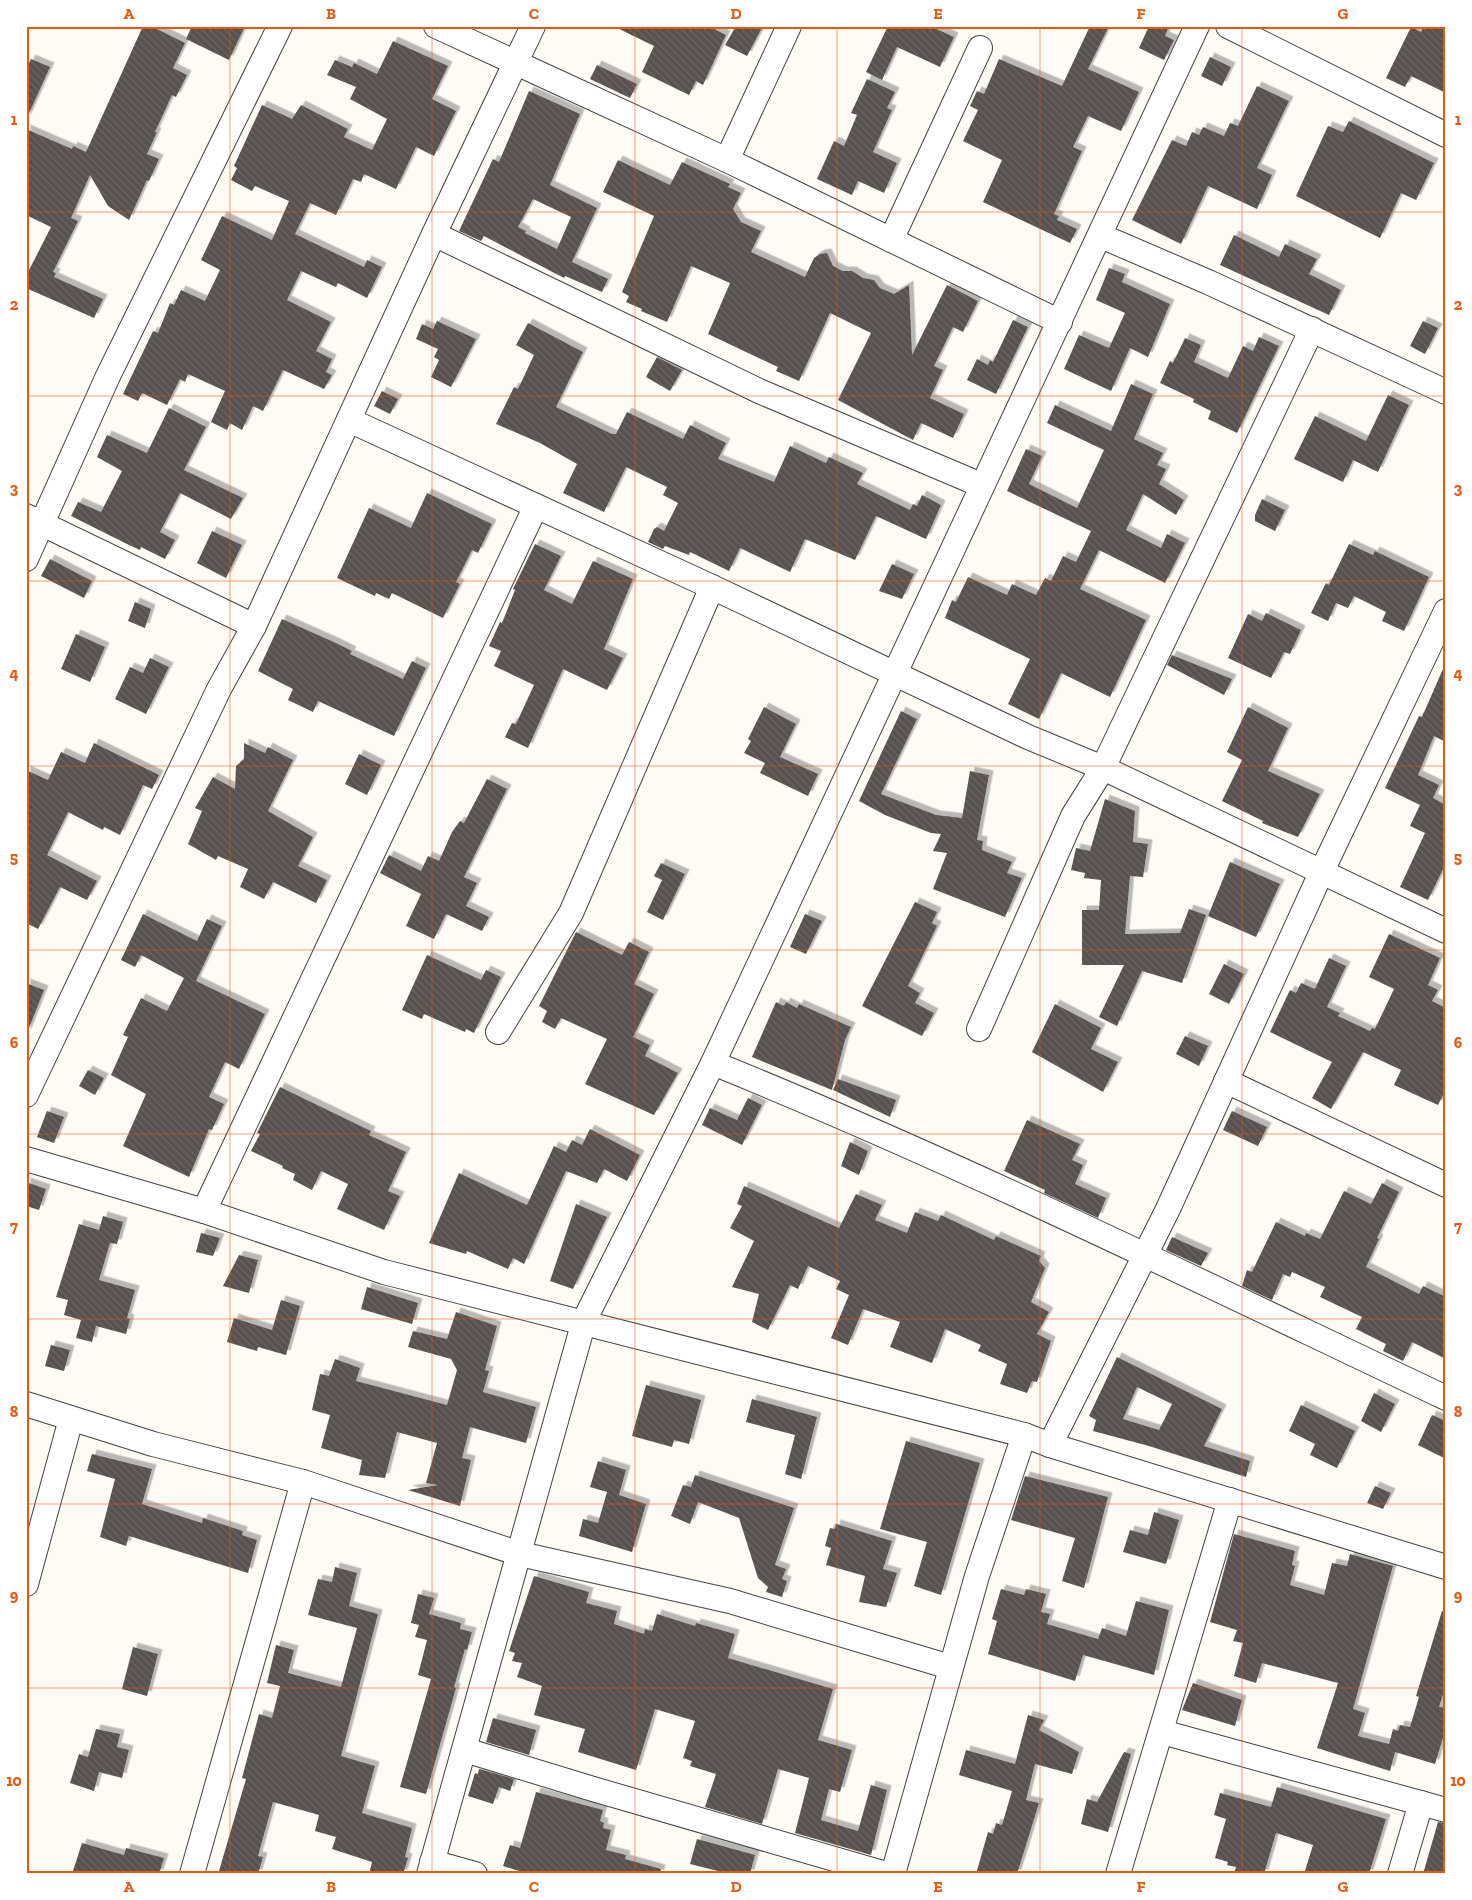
<svg xmlns="http://www.w3.org/2000/svg" width="1472" height="1900" font-family="'Zilla Slab',serif">
<style>
.building{fill:url(#building-back-hatch);fill-rule:evenodd;filter:url(#shadow)}
.lines{fill:none;stroke-linecap:round;stroke-linejoin:round}
.minor-casing{stroke:#434343;stroke-width:26}
.minor{stroke:#fff;stroke-width:24}
.grid{fill:none;stroke:#e8590c;stroke-width:1;stroke-opacity:0.55}
.neatline{fill:none;stroke:#e8590c;stroke-width:2}
.grid-label{font-size:16px;text-anchor:middle;font-weight:bold;fill:#e8590c}
</style>
<defs>
<pattern id="building-back-hatch" width="6" height="6" patternUnits="userSpaceOnUse" patternTransform="scale(1.25)"><rect width="6" height="6" fill="#58514e"/><path d="M-1 5l2 2M0 0l6 6M5-1l2 2" fill="none" stroke="#6b6563"/></pattern>
<filter id="shadow"><feDropShadow dx="4.5" dy="-4.5" stdDeviation="0" flood-color="#0004"/></filter>
</defs>
<rect width="100%" height="100%" fill="#fefbf5"/>
<!-- building -->
<g class="building">
<path d="M143,26H151L185,43L173,68L187,75L176,97L172,95L155,132H157L147,154L159,159L149,181L147,180L129,220L108,206L90,175L71,218L78,221L53,272L56,273L54,277L103,299L94,318L26,288V276L51,227L26,215V129L72,149L73,146L86,152Z"/>
<path d="M192,26H245L229,60L186,39Z"/>
<path d="M613,26H708L726,35L703,85L696,81L689,95L642,72L654,46Z"/>
<path d="M736,26H763L747,56L725,45Z"/>
<path d="M888,26H930L954,37L940,67L897,47L882,80L866,72Z"/>
<path d="M1090,26H1109L1088,69L1139,92L1121,131L1088,116L1073,147L1082,151L1054,214L1059,216L1057,220L1077,229L1070,243L983,202L1002,160L963,141L978,110L970,106L977,91L984,94L999,59L1062,86Z"/>
<path d="M1149,26H1169L1165,36L1174,40L1164,60L1139,48Z"/>
<path d="M1424,26H1446V93L1411,76L1405,87L1386,78L1411,27L1421,32Z"/>
<path d="M393,41L448,66L432,99L456,111L434,156L416,147L396,189L364,174L361,182L353,179L336,215L310,203L295,234L364,267L367,260L382,267L367,298L338,283L336,287L301,271L287,300L331,322L316,351L332,359L326,372L332,375L324,389L283,370L263,411L253,406L242,430L230,423L227,430L211,422L225,391L188,374L185,382L180,379L167,405L142,393L138,401L123,394L153,331L158,333L170,303L174,305L181,290L205,301L220,270L201,260L222,216L272,240L289,201L255,186L252,191L231,180L237,168L234,166L262,105L292,119L301,105L348,129L344,137L372,150L387,119L350,99L356,87L327,75L335,60L352,67L354,63L377,74Z"/>
<path d="M1210,57L1231,67L1222,86L1201,76Z"/>
<path d="M31,59L50,67L26,120V69Z"/>
<path d="M597,65L637,84L630,98L590,79Z"/>
<path d="M867,79L895,92L887,108L892,110L873,152L897,163L884,193L858,181L852,195L817,179L834,141L844,146L857,115L851,113Z"/>
<path d="M1257,86L1289,101L1257,168L1272,175L1257,209L1208,186L1181,244L1132,220L1172,140L1186,146L1192,132L1199,135L1203,127L1224,136L1230,123L1238,126Z"/>
<path d="M529,91L580,114L550,185L597,208L572,262L608,279L602,292L565,276L564,278L484,236L481,241L459,231L493,159L499,162ZM533,199L571,217L557,249L525,233L526,231L518,227Z"/>
<path d="M1349,121L1434,163L1416,200L1401,193L1380,238L1296,196L1328,126L1343,132Z"/>
<path d="M618,160L670,185L682,162L730,184L728,187L741,193L733,209L741,222L761,231L751,252L805,277L814,258L820,254L827,253L833,266L843,271H852L863,278L874,280L880,288L894,294L909,285L912,355L947,285L978,301L963,332L953,327L934,366L943,370L930,398L964,414L953,438L921,423L913,440L838,400L871,333L830,313L799,381L776,371L778,367L708,334L730,283L691,266L667,322L641,311L642,309L626,302L629,296L622,292L654,216L603,192Z"/>
<path d="M1234,235L1279,257L1285,244L1317,259L1309,274L1341,290L1329,315L1220,265Z"/>
<path d="M1109,268L1125,274L1122,282L1170,304L1148,357L1130,348L1111,391L1064,369L1079,335L1109,348L1125,313L1096,300Z"/>
<path d="M1013,320L1028,327L996,394L967,380L977,359L988,365L990,360L993,362Z"/>
<path d="M437,321L476,339L451,387L431,377L439,360L434,357L438,349L416,339L422,324L433,329Z"/>
<path d="M1423,321L1438,328L1425,354L1410,346Z"/>
<path d="M528,323L583,352L556,407L612,434H616L627,412L683,439L690,425L726,443L718,459L774,482L790,446L826,463L829,457L863,473L857,484L910,510L913,504L917,506L922,495L941,505L926,539L876,516L855,560L805,539L790,572L740,548L729,571L690,552L689,555L665,546L663,549L648,542L654,529L657,527L664,531L678,503L663,495L667,487L626,467L604,512L563,493L577,464L540,443L496,424L514,387L518,389L534,355L516,345Z"/>
<path d="M1259,337L1279,346L1237,433L1208,419L1211,411L1193,402L1194,399L1160,383L1170,361L1173,363L1185,338L1201,345L1194,362L1228,378L1243,346L1253,351Z"/>
<path d="M657,357L682,370L670,391L646,377Z"/>
<path d="M1131,384L1153,394L1134,439L1163,453L1157,465L1166,469L1159,484L1184,500L1176,515L1143,494L1126,530L1161,548L1167,534L1185,543L1165,583L1099,550L1080,589L1146,620L1110,697L1061,673L1039,719L1008,704L1030,659L945,618L952,600L956,602L968,577L1007,595L1012,584L1036,595L1045,578L1051,581L1063,556L1076,562L1091,531L1007,491L1026,449L1042,456L1029,484L1077,508L1104,450L1047,423L1055,405L1111,431Z"/>
<path d="M382,391L398,399L390,414L374,406Z"/>
<path d="M1388,395L1409,405L1378,472L1353,460L1343,482L1294,459L1315,416L1366,441Z"/>
<path d="M169,408L206,427L184,470L243,498L231,519L180,493L160,532L175,540L165,559L141,547L140,550L129,545L71,516L78,502L101,512L122,471L97,457L107,435L147,453Z"/>
<path d="M427,493L492,524L478,553L472,550L456,582L460,584L443,618L392,593L389,599L376,593L375,596L337,578L369,508L411,528Z"/>
<path d="M1262,499L1285,510L1275,531L1255,521V515Z"/>
<path d="M212,531L242,545L226,578L197,563Z"/>
<path d="M535,544L561,556L544,590L572,604L593,561L633,579L604,649L623,658L607,690L563,669L528,748L505,737L512,723L516,724L534,685L494,666L501,651L489,646L500,622L502,623L515,590L513,589Z"/>
<path d="M1349,544L1373,555L1375,551L1429,577L1404,631L1382,621L1386,612L1354,596L1348,608L1336,603L1328,621L1311,613L1326,583L1329,585Z"/>
<path d="M50,559L92,581L84,598L41,576Z"/>
<path d="M892,564L914,574L902,599L879,591Z"/>
<path d="M135,602L151,609L145,628L128,621Z"/>
<path d="M1266,613L1301,630L1290,654L1284,652L1271,678L1228,658L1248,614L1262,621Z"/>
<path d="M282,619L336,643L352,651L350,654L403,679L412,661L426,668L394,736L318,701L313,712L288,700L293,689L258,671Z"/>
<path d="M76,634L105,647L90,682L61,669Z"/>
<path d="M1172,655L1232,679L1224,695L1167,665Z"/>
<path d="M150,658L169,667L146,714L115,699L130,667L143,673Z"/>
<path d="M1446,662V742L1434,736L1418,775L1439,785L1433,798L1446,805V863L1428,900L1400,887L1425,833L1410,826L1420,805L1385,788L1419,716L1422,717Z"/>
<path d="M764,707L796,724L780,757L818,774L808,796L760,773L765,763L744,753L751,741L748,739Z"/>
<path d="M1248,707L1288,728L1268,771L1320,794L1298,837L1262,823L1263,821L1222,801L1242,760L1227,752Z"/>
<path d="M901,711L917,719L881,794L936,815L962,818L970,771L989,775L977,840L983,841L982,850L1012,862L1007,873L1022,878L1005,917L933,889L947,853L933,851L941,834L931,833L885,815L859,801Z"/>
<path d="M94,743L159,775L152,789L143,785L120,835L104,827L103,830L68,812L47,855L97,881L87,900L60,887L38,929L26,923V770L48,780L61,752L85,763Z"/>
<path d="M244,743L265,753L268,747L293,760L268,811L313,837L298,866L327,880L316,903L273,882L264,899L240,887L248,869L218,856L216,860L188,844L202,811L195,808L213,777L235,789L236,766L244,759Z"/>
<path d="M359,754L381,765L367,795L345,784Z"/>
<path d="M487,779L507,789L464,877L477,883L466,906L489,917L482,931L446,914L434,939L406,926L421,894L380,873L389,855L421,871L428,856L439,861L452,832L460,821L464,823Z"/>
<path d="M1105,799L1135,811L1133,842L1148,844L1143,877L1130,876L1125,934L1180,933L1189,909L1206,915L1182,983L1142,971L1117,1026L1099,1017L1124,965H1082V910H1099L1101,880L1084,878L1085,873L1071,870L1076,848L1090,851Z"/>
<path d="M1230,862L1280,884L1256,937L1208,916Z"/>
<path d="M661,863L685,874L663,920L647,912L662,880L654,876Z"/>
<path d="M915,902L937,912L932,923L937,926L908,986L920,993L915,1003L934,1013L922,1036L862,1006Z"/>
<path d="M143,914L197,941L207,919L222,926L196,981L265,1014L239,1069L225,1062L209,1097L224,1104L212,1130L209,1129L189,1177L123,1146L146,1094L111,1075L128,1037L123,1035L141,998L167,1011L184,978L141,955L135,967L121,960Z"/>
<path d="M805,914L822,921L806,954L790,947Z"/>
<path d="M576,932L622,955L629,942L649,952L634,984L654,994L633,1037L650,1045L645,1056L678,1073L654,1115L585,1084L607,1039L561,1018L555,1029L542,1022L547,1011L539,1006Z"/>
<path d="M1389,934L1440,958L1428,985L1438,990L1432,1001L1446,1008V1089L1438,1105L1394,1085L1401,1070L1363,1052L1331,1109L1312,1098L1332,1062L1270,1032L1290,990L1296,993L1301,983L1315,989L1329,958L1346,966L1327,1007L1340,1013L1338,1016L1370,1031L1372,1028L1375,1029L1394,989L1369,977Z"/>
<path d="M427,955L481,980L486,970L501,977L474,1033L466,1029L465,1032L424,1014L422,1019L402,1010Z"/>
<path d="M1224,964L1244,974L1229,1004L1209,994Z"/>
<path d="M26,983L44,990L27,1033H26Z"/>
<path d="M776,1002L784,1006L786,1002L797,1008L799,1004L851,1027L845,1040L832,1090L752,1057Z"/>
<path d="M1055,1004L1101,1028L1091,1049L1118,1062L1103,1092L1032,1052Z"/>
<path d="M1185,1036L1208,1046L1199,1066L1176,1054Z"/>
<path d="M88,1070L104,1078L95,1095L79,1086Z"/>
<path d="M838,1079L896,1100L890,1117L833,1090Z"/>
<path d="M280,1087L371,1131L369,1135L406,1152L388,1191L400,1196L384,1230L337,1209L348,1184L321,1171L312,1190L293,1180L295,1174L282,1168L283,1166L251,1151L260,1134L257,1133Z"/>
<path d="M748,1098L762,1105L742,1145L702,1125L710,1108L737,1120Z"/>
<path d="M47,1111L64,1117L54,1143L37,1137Z"/>
<path d="M1232,1111L1267,1127L1258,1146L1223,1130Z"/>
<path d="M1027,1120L1080,1144L1072,1160L1083,1165L1075,1184L1106,1198L1098,1218L1044,1193L1045,1190L1004,1171Z"/>
<path d="M590,1129L640,1155L627,1181L604,1169L597,1183L566,1171L524,1264L513,1258L508,1269L467,1251L466,1254L429,1243L459,1173L527,1205L554,1146L566,1152L572,1140L582,1145Z"/>
<path d="M850,1142L868,1151L859,1175L841,1166Z"/>
<path d="M26,1182L46,1189L39,1210L26,1206Z"/>
<path d="M1382,1183L1399,1192L1377,1238L1379,1239L1366,1267L1419,1294L1423,1286L1446,1297V1359L1412,1342L1403,1361L1383,1351L1386,1344L1356,1329L1362,1317L1320,1297L1325,1287L1292,1272L1290,1277L1283,1274L1272,1300L1242,1286L1247,1270L1252,1272L1276,1222L1305,1236L1306,1233L1320,1239L1344,1191L1371,1204Z"/>
<path d="M744,1186L839,1228L856,1194L882,1205L875,1220L907,1233L915,1212L938,1221L941,1215L994,1240L996,1236L1041,1256L1039,1261L1045,1268L1031,1302L1049,1312L1037,1334L1051,1341L1037,1382L1032,1381L1027,1393L1000,1384L1007,1364L978,1351L981,1345L945,1329L932,1363L890,1347L900,1322L863,1309L848,1345L831,1338L849,1295L836,1289L840,1281L808,1266L798,1289L790,1285L768,1330L752,1322L759,1294L732,1287L754,1241L730,1228L742,1206L737,1204Z"/>
<path d="M576,1204L607,1217L573,1289L550,1281Z"/>
<path d="M103,1216L123,1222L117,1244L110,1243L99,1280L135,1290L127,1318L130,1319L126,1334L96,1326L92,1342L76,1338L81,1320L64,1315L68,1300L56,1297L79,1224L99,1230Z"/>
<path d="M201,1233L220,1238L213,1256L196,1252Z"/>
<path d="M1172,1237L1208,1253L1201,1266L1166,1250Z"/>
<path d="M239,1255L258,1260L249,1293L223,1286Z"/>
<path d="M367,1287L418,1303L412,1324L361,1309Z"/>
<path d="M281,1300L300,1306L286,1355L258,1347L257,1351L227,1342L234,1318L272,1330Z"/>
<path d="M456,1312L497,1326L485,1370L489,1371L483,1392L536,1407L526,1443L470,1427L462,1458L471,1460L460,1506L408,1490L438,1485L426,1483L437,1443L397,1432L385,1478L359,1475L362,1460L321,1448L330,1415L312,1410L320,1374L329,1376L335,1359L360,1368L356,1381L447,1405L457,1370L451,1359L408,1347L413,1331L447,1339Z"/>
<path d="M51,1345L70,1350L64,1371L45,1366Z"/>
<path d="M1117,1357L1222,1409L1204,1446L1250,1461L1246,1477L1149,1446L1093,1431L1096,1420L1089,1416ZM1137,1387L1172,1404L1159,1430L1123,1419Z"/>
<path d="M646,1385L701,1400L689,1444L674,1440L672,1447L632,1436Z"/>
<path d="M1374,1393L1395,1404L1381,1432L1361,1421Z"/>
<path d="M752,1399L817,1417L801,1479L785,1474L795,1435L746,1422Z"/>
<path d="M1301,1405L1355,1431L1337,1468L1310,1455L1315,1444L1289,1431Z"/>
<path d="M1432,1415L1446,1421V1459L1418,1445Z"/>
<path d="M906,1441L980,1463L941,1595L914,1586L927,1542L880,1529Z"/>
<path d="M92,1454L152,1469L142,1504L202,1523L203,1518L243,1531L242,1535L257,1540L248,1573L129,1536L126,1546L100,1537L115,1479L87,1471Z"/>
<path d="M598,1461L626,1470L619,1495L646,1504L632,1552L579,1536L583,1519L598,1523L607,1492L590,1487Z"/>
<path d="M695,1475L794,1508L775,1565L786,1569L782,1579L787,1581L782,1597L766,1592L768,1587L758,1578L739,1518L698,1502L690,1524L671,1516L683,1485L691,1487Z"/>
<path d="M1025,1476L1108,1497L1084,1588L1062,1581L1075,1538L1011,1520Z"/>
<path d="M1375,1486L1391,1493L1383,1509L1367,1503Z"/>
<path d="M1154,1512L1179,1520L1166,1564L1123,1552L1130,1530L1148,1535Z"/>
<path d="M836,1524L892,1541L883,1569L897,1573L886,1607L859,1602L865,1576L826,1565L831,1548L825,1546L830,1528L835,1529Z"/>
<path d="M1234,1534L1295,1551L1292,1565L1295,1566L1290,1585L1324,1595L1332,1563L1347,1566L1350,1554L1393,1566L1353,1709L1365,1713L1358,1736L1389,1744L1393,1729L1398,1731L1400,1725L1410,1727L1419,1697L1416,1696L1442,1611L1446,1612V1685L1439,1707L1446,1708V1728L1435,1764L1395,1752L1390,1771L1317,1748L1338,1683L1262,1663L1256,1683L1234,1676L1243,1643L1233,1641L1237,1630L1210,1622Z"/>
<path d="M335,1567L357,1573L349,1606L378,1614L341,1756L375,1766L362,1813L412,1828L405,1857L408,1858L403,1874H369L372,1862L332,1849L336,1837L315,1831L319,1815L273,1802L258,1856L263,1857L258,1874H228L219,1871L246,1779L242,1778L259,1714L272,1718L280,1686L267,1683L276,1645L294,1650L288,1673L341,1687L357,1628L308,1615L318,1579L332,1582Z"/>
<path d="M534,1576L589,1592L586,1603L617,1611L614,1624L644,1634L645,1629L652,1631L657,1614L695,1626L696,1623L735,1634L728,1658L833,1689L818,1740L852,1750L840,1792L829,1789L821,1820L858,1831L871,1785L887,1790L871,1855L795,1833L809,1778L778,1769L762,1824L705,1807L716,1774L690,1766L692,1761L683,1758L695,1721L655,1709L636,1770L578,1752L585,1729L534,1715L542,1686L517,1677L522,1663L512,1661L515,1653L509,1651Z"/>
<path d="M1001,1589L1024,1595L1026,1589L1046,1594L1041,1612L1050,1614L1047,1624L1098,1639L1102,1628L1126,1636L1136,1601L1169,1610L1154,1675L1083,1655L1075,1681L988,1654L997,1621L992,1619Z"/>
<path d="M418,1594L434,1598L429,1614L461,1623L460,1629L472,1632L467,1650L465,1649L454,1687L456,1688L426,1794L400,1787L431,1679L418,1675L427,1640L415,1637L419,1625L411,1623Z"/>
<path d="M133,1647L158,1654L147,1696L122,1689Z"/>
<path d="M1193,1683L1242,1700L1235,1726L1182,1710Z"/>
<path d="M1028,1715L1044,1720L1039,1730L1079,1752L1072,1774L1035,1764L1026,1800L1039,1803L1017,1874H976L988,1832L993,1834L996,1823L1002,1825L1012,1791L959,1775L966,1750L1015,1764Z"/>
<path d="M493,1718L536,1730L529,1755L486,1742Z"/>
<path d="M96,1729L120,1734L117,1747L129,1750L122,1778L99,1772L94,1791L70,1783L79,1754L88,1757Z"/>
<path d="M1124,1752L1131,1754L1108,1832L1081,1824L1087,1799L1097,1802Z"/>
<path d="M479,1769L514,1779L510,1791L499,1787L493,1804L468,1796L475,1773L478,1774Z"/>
<path d="M1277,1787L1386,1819L1369,1874H1304L1313,1845L1276,1833L1264,1874H1234L1236,1867L1227,1865L1228,1862L1215,1858L1226,1819L1214,1815L1220,1793L1271,1807Z"/>
<path d="M536,1792L603,1810L600,1821L604,1823L603,1828L611,1830L606,1850L626,1855L625,1859L661,1869L660,1874H529L503,1866L510,1845L520,1848Z"/>
<path d="M1438,1822L1446,1823V1866L1443,1874H1423Z"/>
<path d="M697,1839L755,1855L750,1874H717L718,1871L690,1864Z"/>
<path d="M82,1843L124,1855L126,1848L164,1858L159,1874H72Z"/>
</g>
<g class="lines">
<defs>
<g id="minor">
<path d="M436,26L727,160L1060,322"/>
<path d="M1228,26L1446,135"/>
<path d="M727,160L789,26"/>
<path d="M434,234L759,391L981,485"/>
<path d="M1101,236L1208,282L1446,392"/>
<path d="M891,240L980,48"/>
<path d="M349,420L712,587L1028,737L1103,768L1446,931"/>
<path d="M26,516L254,626"/>
<path d="M26,559L108,376L280,26"/>
<path d="M979,1029L1073,816L1103,768L1312,329"/>
<path d="M498,1032L571,913L712,587"/>
<path d="M713,1063C962,1164 1203,1283 1446,1398"/>
<path d="M1226,1081L1446,1185"/>
<path d="M26,1095L219,689L254,626L434,234L533,26"/>
<path d="M26,1159L204,1211L384,1272L1024,1435L1050,1445L1446,1567"/>
<path d="M204,1211L536,506"/>
<path d="M26,1404L153,1444L303,1482L520,1554L730,1601L950,1667"/>
<path d="M1050,1445L1168,1209L1321,873L1446,611"/>
<path d="M26,1584L71,1419"/>
<path d="M1162,1732L1446,1810"/>
<path d="M465,1750L593,1789L886,1874"/>
<path d="M432,1862L475,1874"/>
<path d="M192,1874L303,1482"/>
<path d="M429,1874L584,1321L713,1063L1197,26"/>
<path d="M893,1874L977,1576L1024,1435"/>
<path d="M1118,1874L1230,1500"/>
<path d="M1400,1874L1421,1803"/>
</g>
</defs>
<!-- minor casing -->
<use href="#minor" class="minor-casing"/>
<!-- minor -->
<use href="#minor" class="minor"/>
</g>
<!-- grid -->
<path class="grid" d="M230,26V1874M432,26V1874M635,26V1874M837,26V1874M1040,26V1874M1242,26V1874M26,212H1446M26,396H1446M26,581H1446M26,766H1446M26,950H1446M26,1134H1446M26,1319H1446M26,1504H1446M26,1688H1446"/>
<!-- border -->
<rect width="1472" height="1900" fill="none" stroke="#ffffff" stroke-width="55"/>
<rect x="28" y="28" width="1416" height="1844" class="neatline"/>
<g class="grid-label">
<text x="129" y="19">A</text>
<text x="331" y="19">B</text>
<text x="534" y="19">C</text>
<text x="736" y="19">D</text>
<text x="938" y="19">E</text>
<text x="1141" y="19">F</text>
<text x="1343" y="19">G</text>
<text x="14" y="125">1</text>
<text x="1458" y="125">1</text>
<text x="14" y="310">2</text>
<text x="1458" y="310">2</text>
<text x="14" y="494">3</text>
<text x="1458" y="494">3</text>
<text x="14" y="679">4</text>
<text x="1458" y="679">4</text>
<text x="14" y="863">5</text>
<text x="1458" y="863">5</text>
<text x="14" y="1048">6</text>
<text x="1458" y="1048">6</text>
<text x="14" y="1232">7</text>
<text x="1458" y="1232">7</text>
<text x="14" y="1417">8</text>
<text x="1458" y="1417">8</text>
<text x="14" y="1601">9</text>
<text x="1458" y="1601">9</text>
<text x="14" y="1786">10</text>
<text x="1458" y="1786">10</text>
<text x="129" y="1892">A</text>
<text x="331" y="1892">B</text>
<text x="534" y="1892">C</text>
<text x="736" y="1892">D</text>
<text x="938" y="1892">E</text>
<text x="1141" y="1892">F</text>
<text x="1343" y="1892">G</text>
</g>
</svg>
